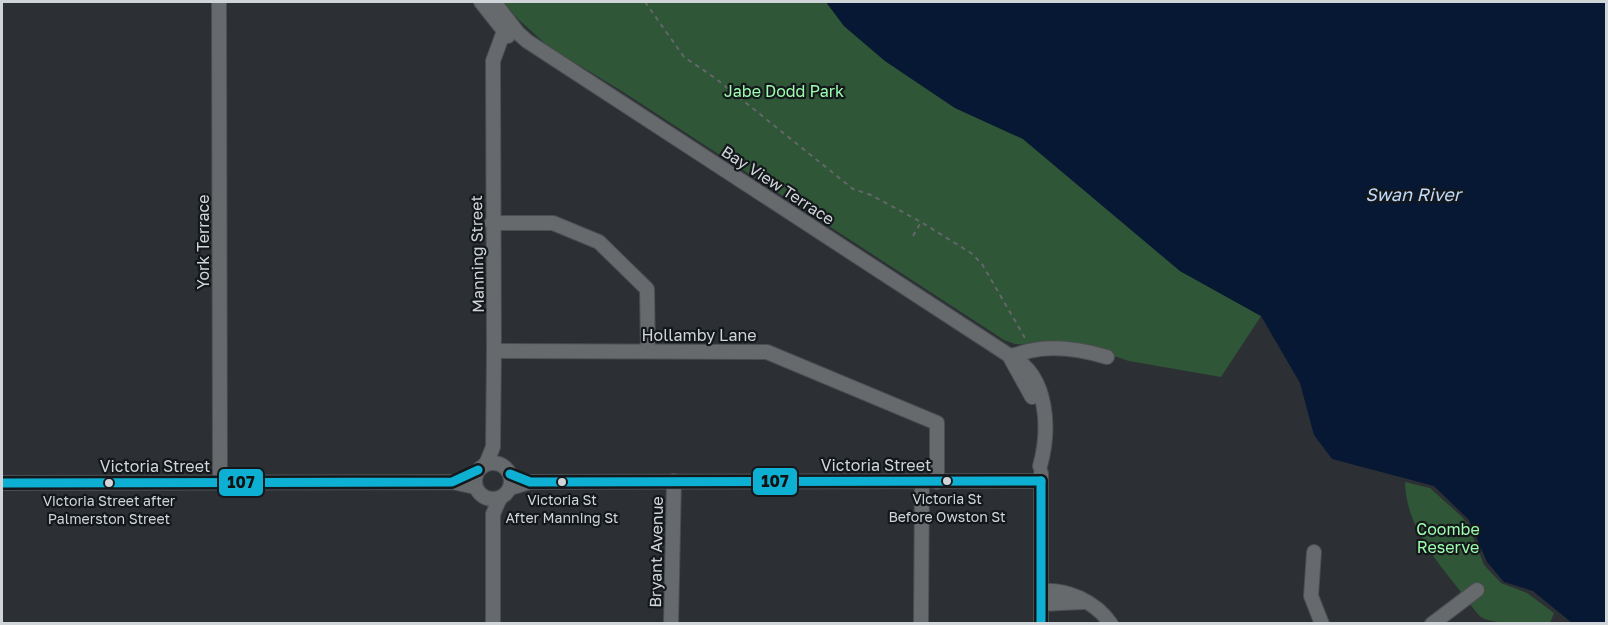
<svg xmlns="http://www.w3.org/2000/svg" width="1608" height="625" font-family="'Golos Text',sans-serif">
<style>
.green{fill:#2e5637}
.water{fill:#061834}
.lines{fill:none;stroke-linecap:round;stroke-linejoin:round}
.minor-casing{stroke:#4a4e51;stroke-width:16}
.path{stroke:#63676a;stroke-width:2;stroke-dasharray:4.5 4.5;stroke-linecap:butt}
.minor{stroke:#676a6c;stroke-width:14}
.bus-1-casing{stroke:#14181b;stroke-width:14}
.bus-1{stroke:#0dafd3;stroke-width:9}
.bus-dot{fill:#d0d5da;stroke:#14181b;stroke-width:2}
.labels{text-anchor:middle;stroke-width:4.5;stroke-linejoin:round;paint-order:stroke}
.bus-label{font-size:14px;fill:#d0d5da;stroke:#14181b}
.park-label{font-size:16px;fill:#9efdae;stroke:#14181b}
.street-label{font-size:16px;fill:#d0d5da;stroke:#14181b}
.water-label{font-size:18px;font-style:italic;fill:#bfd9fc;stroke:#14181b}
.line-badge{stroke:#14181b;stroke-width:2}
.pale-badge-label{font-size:16px;text-anchor:middle;font-weight:bold;fill:#111}
</style>
<rect width="100%" height="100%" fill="#2c3034"/>
<!-- green -->
<g class="green">
<path d="M503,2H826L844,26L885,61L955,108L1023,139L1180,271L1261,316L1221,377L1129,361L1084,346H1040L1015,344L1004,340L620,90L549,47L519,20Z"/>
<path d="M1405,482L1430,488L1461,516L1468,524L1484,565L1501,583L1527,593L1554,613L1550,623C1536,624 1493,625 1481,617C1474,611 1467,599 1461,592C1435,559 1406,526 1405,482Z"/>
</g>
<!-- water -->
<path class="water" d="M826,2H1606V623H1572L1533,591L1504,582L1487,562L1469,520L1434,486L1332,459L1314,435L1300,383L1261,316L1180,271L1023,139L955,108L885,61L844,26Z"/>
<g class="lines">
<defs>
<g id="minor">
<path d="M219,2L220,482"/>
<path d="M481,2L508,36"/>
<path d="M494,2L518,33L527,41L1010,356C1049,375 1050,430 1040,466"/>
<path d="M492,223H553L599,242L647,289L648,351"/>
<path d="M494,351L767,352L937,423V482"/>
<path d="M1010,356C1017,355 1023,352 1029,351C1054,345 1083,350 1107,357"/>
<path d="M1011,359L1032,397"/>
<circle cx="493" cy="481" r="18"/>
<path d="M486,464L493,447L494,351L493,61L508,20"/>
<path d="M1041,473V624"/>
<path d="M2,483L452,482L475,487"/>
<path d="M510,488L530,482L1041,481"/>
<path d="M1314,552L1311,596L1322,624"/>
<path d="M1041,591C1067,589 1095,601 1111,624"/>
<path d="M1041,604L1084,602"/>
<path d="M493,624V514L500,498"/>
<path d="M671,624L674,481"/>
<path d="M921,624L922,482"/>
<path d="M1432,624L1477,590"/>
</g>
</defs>
<!-- minor casing -->
<use href="#minor" class="minor-casing"/>
<!-- path -->
<g class="path">
<path d="M645,2L684,57L715,78L853,189L871,195L921,222L971,253L982,264L1025,338"/>
<path d="M913,236L921,222"/>
</g>
<!-- minor -->
<use href="#minor" class="minor"/>
<defs>
<g id="bus-1">
<path d="M510,474L530,482L1041,481"/>
<path d="M1041,481V624"/>
<path d="M2,483L452,482L478,470"/>
</g>
</defs>
<!-- bus-1 casing -->
<use href="#bus-1" class="bus-1-casing"/>
<!-- bus-1 -->
<use href="#bus-1" class="bus-1"/>
</g>
<!-- markers -->
<g class="bus-dot">
<circle cx="947" cy="481" r="5"/>
<circle cx="562" cy="482" r="5"/>
<circle cx="109" cy="483" r="5"/>
</g>
<g class="labels">
<!-- bus labels -->
<g class="bus-label">
<text x="947" y="504">Victoria St<tspan x="947" dy="18">Before Owston St</tspan></text>
<text x="562" y="505">Victoria St<tspan x="562" dy="18">After Manning St</tspan></text>
<text x="109" y="506">Victoria Street after<tspan x="109" dy="18">Palmerston Street</tspan></text>
</g>
<!-- park labels -->
<g class="park-label">
<text x="784" y="97">Jabe Dodd Park</text>
<text x="1448" y="535">Coombe<tspan x="1448" dy="18">Reserve</tspan></text>
</g>
<!-- street labels -->
<g class="street-label">
<text transform="translate(778 185) rotate(33)" y="6">Bay View Terrace</text>
<text transform="translate(203 242) rotate(-90)" y="6">York Terrace</text>
<text transform="translate(477 254) rotate(-91)" y="6">Manning Street</text>
<text x="699" y="341">Hollamby Lane</text>
<text x="876" y="471">Victoria Street</text>
<text x="155" y="472">Victoria Street</text>
<text transform="translate(656 552) rotate(-89)" y="6">Bryant Avenue</text>
</g>
<!-- water labels -->
<g class="water-label">
<text x="1413" y="201">Swan River</text>
</g>
</g>
<g class="line-badge">
<rect x="752" y="467" width="46" height="29" rx="6" fill="#0dafd3"/>
<rect x="218" y="468" width="46" height="29" rx="6" fill="#0dafd3"/>
</g>
<g class="pale-badge-label">
<text x="775" y="487">107</text>
<text x="241" y="488">107</text>
</g>
<!-- border -->
<rect width="1608" height="625" fill="none" stroke="#d0d5da" stroke-width="6"/>
</svg>
